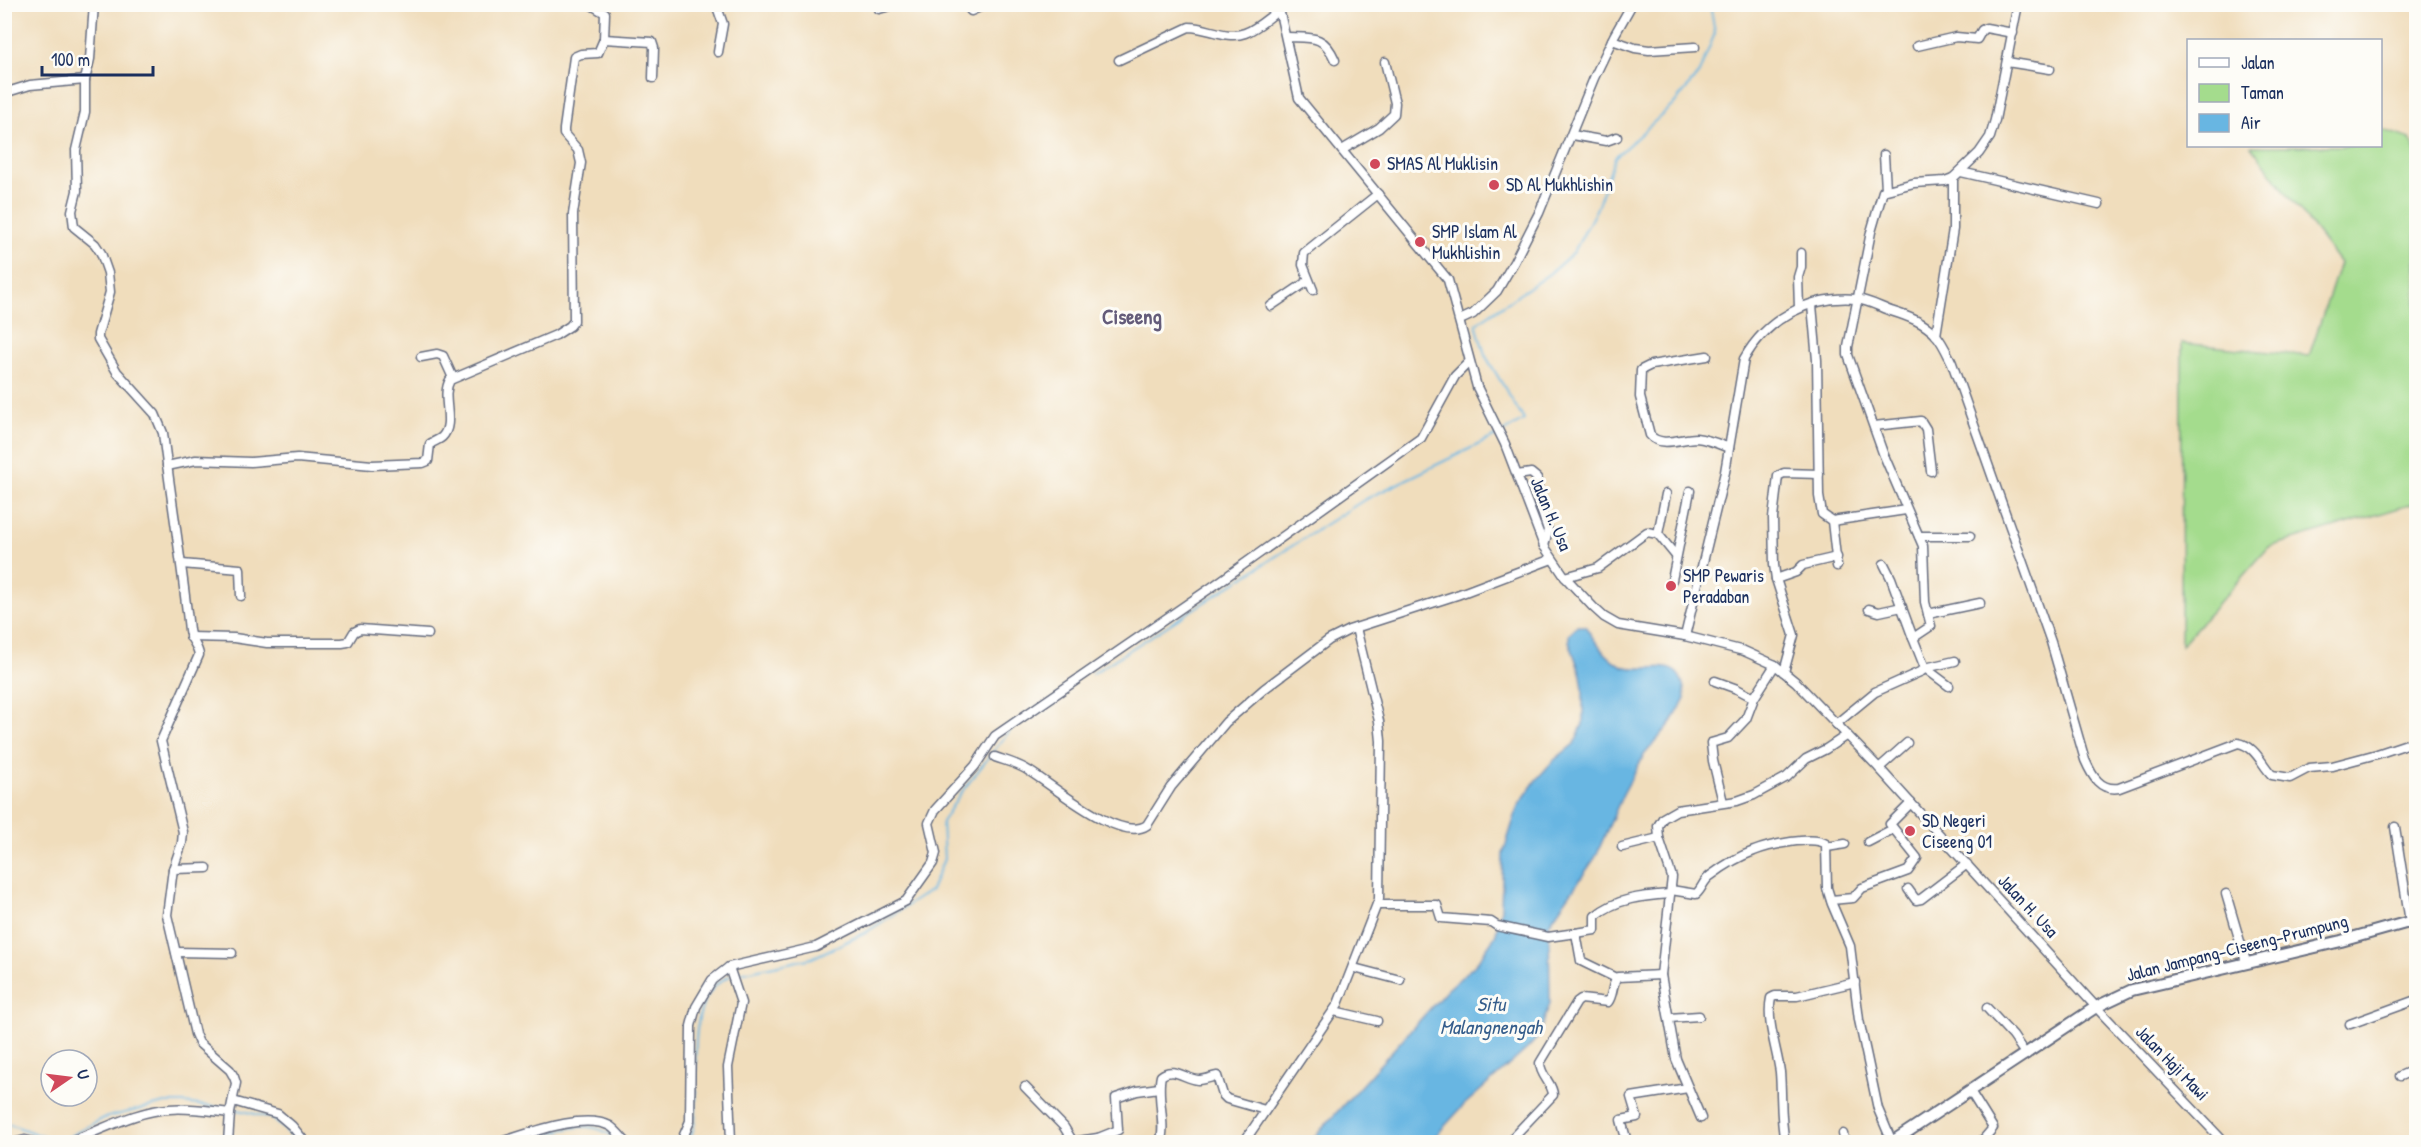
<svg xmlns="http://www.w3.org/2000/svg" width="2421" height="1147" font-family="'Patrick Hand',sans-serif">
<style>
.green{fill:#a4dc8d;stroke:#608676;stroke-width:1.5}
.water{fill:#68b6e2;stroke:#4272a0;stroke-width:1.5}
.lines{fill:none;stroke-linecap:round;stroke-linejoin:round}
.stream{stroke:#68b6e2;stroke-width:2}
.minor-casing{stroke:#666c7f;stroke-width:11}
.major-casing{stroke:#666c7f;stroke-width:14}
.minor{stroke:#fff;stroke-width:8}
.major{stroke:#fff;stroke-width:10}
.poi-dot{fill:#d1495b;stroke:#fdfcf7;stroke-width:2}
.labels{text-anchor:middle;stroke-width:6;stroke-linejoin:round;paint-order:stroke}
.poi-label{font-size:18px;fill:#1b2f5e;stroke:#fdfcf7;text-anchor:start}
.street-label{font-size:18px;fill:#1b2f5e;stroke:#fdfcf7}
.water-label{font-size:20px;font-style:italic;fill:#365e8c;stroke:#fdfcf7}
.quarter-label{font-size:21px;font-weight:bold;fill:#645c7a;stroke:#fdfcf7}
</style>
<rect width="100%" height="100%" fill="#fdfcf7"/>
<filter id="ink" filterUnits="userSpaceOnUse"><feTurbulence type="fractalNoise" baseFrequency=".0167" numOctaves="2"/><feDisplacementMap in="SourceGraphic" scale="12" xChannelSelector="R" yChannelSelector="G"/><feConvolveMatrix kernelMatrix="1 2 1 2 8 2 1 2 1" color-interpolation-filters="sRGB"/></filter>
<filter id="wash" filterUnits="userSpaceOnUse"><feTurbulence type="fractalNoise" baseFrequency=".008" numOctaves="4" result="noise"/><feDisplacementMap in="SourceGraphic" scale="24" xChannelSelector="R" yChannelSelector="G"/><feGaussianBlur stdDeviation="1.35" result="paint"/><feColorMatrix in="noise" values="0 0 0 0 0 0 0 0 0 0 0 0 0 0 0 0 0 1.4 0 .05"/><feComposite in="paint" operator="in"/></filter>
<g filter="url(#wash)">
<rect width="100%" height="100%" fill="#f0ddbc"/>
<!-- green -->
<path class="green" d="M2381,129L2410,139L2416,150V503L2269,547L2181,645L2182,343L2309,356L2340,263L2251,146H2380Z"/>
<!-- water -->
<path class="water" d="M1577,626H1585C1595,641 1606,659 1623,666C1647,676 1683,649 1685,699L1672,722L1644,755L1623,794L1595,858L1549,924L1550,1003L1538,1037L1527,1049L1464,1105L1430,1142H1310L1447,990L1475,965L1491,942L1496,933L1501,909L1503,854L1518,806L1536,780L1553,761L1574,744L1583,724V689L1581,675L1569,641V634Z"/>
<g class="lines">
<!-- stream -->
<g class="stream">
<path d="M1503,432L1524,420L1485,355L1476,324L1549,274L1574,252L1597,208L1615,157L1673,105L1699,73L1715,33L1710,4"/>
<path d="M1092,674L1364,500L1498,435"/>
<path d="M735,974L812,958L865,933L931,890L944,859L942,822L960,794L1011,729"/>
<path d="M234,1109L272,1118L298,1142"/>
<path d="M4,1122L47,1138H67L104,1118L165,1103H183L229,1109"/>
<path d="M525,1142C556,1131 592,1114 619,1142"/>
<path d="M689,1142C691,1135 694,1128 695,1120C701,1079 680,997 730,976"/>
</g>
</g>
</g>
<g filter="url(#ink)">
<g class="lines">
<defs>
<g id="minor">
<path d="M94,4L90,59L85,80V112L76,150L77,191L72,211L74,227L95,244L101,253L108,273L110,292L98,334V339L117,372L155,414L163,433C171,499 182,564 189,630C190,640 198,645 199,655L161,741L183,832L182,843L173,869L167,915L195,1034L199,1043L230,1070L234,1077L236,1083L230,1113L228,1142"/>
<path d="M716,4L723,24L718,52"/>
<path d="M965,4L971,11L987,4"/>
<path d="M1278,4L1299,98L1448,280L1477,387L1505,444L1544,546L1565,577L1593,607L1604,617L1618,625L1685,636L1744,651L1775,665L1796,682L1879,768L2096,1007L2224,1142"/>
<path d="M879,9L897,4"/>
<path d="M1286,37C1311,38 1324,34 1335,60"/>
<path d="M604,39L652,42L654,48L653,78"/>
<path d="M1612,40L1635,48L1649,50L1695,47"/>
<path d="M1917,46L1956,37L1977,39L1982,30L1986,28L2013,33"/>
<path d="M1119,60L1189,27C1207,27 1227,40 1245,33C1261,27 1273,12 1289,4"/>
<path d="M2007,62L2050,69"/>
<path d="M4,93L30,85L85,80"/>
<path d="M1572,135L1606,141L1617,137"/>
<path d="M1342,150L1379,128L1394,114L1395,103L1385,62"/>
<path d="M1884,155L1886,189"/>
<path d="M1961,172L2099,204"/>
<path d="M1313,290L1303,265L1304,253L1378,194"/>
<path d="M1812,305L1817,360L1819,496L1822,514L1832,521L1837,566"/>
<path d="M1271,306L1308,281"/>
<path d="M1799,308L1798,277L1801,267V253"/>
<path d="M1460,320L1473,314L1497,291L1514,262L1539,213L1594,78L1614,36L1632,4"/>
<path d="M1936,335L1953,229V178"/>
<path d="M1707,356L1651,365L1641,370L1640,397L1650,435C1660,448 1682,438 1696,438C1708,439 1719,444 1729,448"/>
<path d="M421,357L437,354L443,356L453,378"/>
<path d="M1874,426L1921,421L1926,429L1931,471"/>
<path d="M167,466L196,460L251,462L297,458L372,465L423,463L428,461L430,444C434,441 439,440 442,437C456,423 440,397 450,380L556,335L570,326L574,321L573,214L581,163L578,150L564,134V129L574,57L581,54L598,53L604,39L605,13L590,4"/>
<path d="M1517,475L1531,473L1537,478L1539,503L1548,530L1544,546"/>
<path d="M1832,521L1906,510"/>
<path d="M1658,534L1666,494"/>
<path d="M1919,536H1970"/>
<path d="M182,564L240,569L241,596"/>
<path d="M1884,564L1891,578L1913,638"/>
<path d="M1565,577L1598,568L1647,532L1658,534L1676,556"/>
<path d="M1776,579L1796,572L1803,565L1837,557"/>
<path d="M1672,580L1690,491"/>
<path d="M1869,609L1879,612L1902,607"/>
<path d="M1928,614L1980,603"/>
<path d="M1685,636L1725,472L1744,359C1766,319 1810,295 1856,299C1868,300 1880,307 1891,311C1907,316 1924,322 1936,335C1943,343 1947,353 1952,363L2051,642L2085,760C2092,776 2100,791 2119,788L2238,743C2256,746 2261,764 2272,775L2290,778L2309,768L2332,766L2377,754L2416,741"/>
<path d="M190,637L234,638L267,643H342L348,642L354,632L360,629L428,634"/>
<path d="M1925,668L1955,661"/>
<path d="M1925,668L1949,686"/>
<path d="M1784,672L1794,635L1776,579L1774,565L1773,518L1778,476L1784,473L1819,474"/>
<path d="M1715,681L1737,689L1754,698L1775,665"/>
<path d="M1836,724L1875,692L1922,671L1925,668L1913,638L1931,626L1925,602L1923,546L1883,453L1848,355V347L1871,232L1883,191L1914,183L1945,181L1953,178L1979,153L1990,137L1995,120L2018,4"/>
<path d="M995,757C1006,761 1019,764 1029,771C1053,785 1120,844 1147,825L1171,787L1226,722L1264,689L1329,640L1349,630L1457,595L1552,559"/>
<path d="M1879,768L1907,743"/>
<path d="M1723,802L1713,761L1711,743L1728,738L1746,719L1754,698"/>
<path d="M2395,827L2410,922"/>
<path d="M1868,842L1893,829"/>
<path d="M1622,847L1659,838"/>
<path d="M1827,847L1845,844"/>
<path d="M173,869L207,868"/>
<path d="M1908,889L1916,900L1921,899L1967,864"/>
<path d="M1671,890L1696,894C1702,889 1703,881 1710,876C1722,867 1740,856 1754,851C1769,845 1814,835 1826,844L1827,888L1832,904L1850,946L1859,1020L1867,1057L1878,1109L1892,1142"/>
<path d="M2226,894L2246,962"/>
<path d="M1831,900L1853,898L1862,888L1908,871L1917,858L1890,824L1911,803"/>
<path d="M1377,905H1437L1441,918L1491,922L1497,926L1548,937L1576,933L1581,961L1616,978"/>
<path d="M1576,933L1595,930V916C1617,898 1643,896 1670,894"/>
<path d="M176,952L232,953"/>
<path d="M729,967L741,1003L728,1067L731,1142"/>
<path d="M1354,968L1400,980"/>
<path d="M1987,1008L2013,1036L2026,1055"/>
<path d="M1334,1011L1377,1021"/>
<path d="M1669,1018L1699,1016"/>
<path d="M2350,1024L2416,1000"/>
<path d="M2400,1076L2416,1069"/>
<path d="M1025,1087L1064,1127L1073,1142"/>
<path d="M1970,1091L1993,1128L1981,1142"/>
<path d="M233,1101L278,1114L292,1126L305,1142"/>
<path d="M1701,1118L1676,1059L1661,975L1672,877L1659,838L1658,826L1663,818L1677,810L1737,801L1754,795L1787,777L1806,759L1826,749L1847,735"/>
<path d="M1843,1134L1845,1142"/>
<path d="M1098,1138L1118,1130L1116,1098L1137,1091L1159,1088"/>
<path d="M17,1142L25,1140L33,1142"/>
<path d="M68,1142C101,1131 134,1111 169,1109C189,1107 210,1111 230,1113"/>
<path d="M501,1142C528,1134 582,1112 610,1126C616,1130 621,1137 626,1142"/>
<path d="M681,1142L690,1121L691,1026L696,1007L712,980L729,967L816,947L906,901L933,863L936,853L929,823L935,810L975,766L995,736L1212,587L1421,438L1455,376L1469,362"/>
<path d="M1072,1142L1098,1138L1099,1142"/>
<path d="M1160,1142C1167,1127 1156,1095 1161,1076C1173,1066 1185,1079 1198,1080C1204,1080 1211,1077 1217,1076L1223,1095L1227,1099L1265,1110"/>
<path d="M1244,1142L1338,1004L1379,899L1381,741L1379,721L1356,628"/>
<path d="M1513,1142L1515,1135L1553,1095C1553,1083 1540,1076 1540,1063L1577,1002L1581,999L1608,1002C1614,994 1611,984 1618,977L1661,975"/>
<path d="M1627,1142L1621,1120L1637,1117L1631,1097L1688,1088"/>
<path d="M1785,1142C1780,1118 1782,1096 1780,1072C1777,1049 1766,1021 1771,998L1775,996H1797L1855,982"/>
</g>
<path id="major" d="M1892,1142L2096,1007L2132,990L2341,941L2416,920"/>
</defs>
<!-- minor casing -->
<use href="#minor" class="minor-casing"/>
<!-- major casing -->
<use href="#major" class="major-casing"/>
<!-- minor -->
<use href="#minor" class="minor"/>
<!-- major -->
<use href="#major" class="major"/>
</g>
</g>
<!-- markers -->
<g class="poi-dot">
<circle cx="1375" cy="164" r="6"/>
<circle cx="1494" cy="185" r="6"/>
<circle cx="1420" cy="242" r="6"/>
<circle cx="1671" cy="586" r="6"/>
<circle cx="1910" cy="831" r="6"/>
</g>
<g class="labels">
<!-- poi labels -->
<g class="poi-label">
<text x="1387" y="170">SMAS Al Muklisin</text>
<text x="1506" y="191">SD Al Mukhlishin</text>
<text x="1432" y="238">SMP Islam Al<tspan x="1432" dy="21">Mukhlishin</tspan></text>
<text x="1683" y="582">SMP Pewaris<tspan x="1683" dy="21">Peradaban</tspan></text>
<text x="1922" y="827">SD Negeri<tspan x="1922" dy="21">Ciseeng 01</tspan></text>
</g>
<!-- street labels -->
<g class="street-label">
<text transform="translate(1551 514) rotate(67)" y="6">Jalan H. Usa</text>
<text transform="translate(2028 906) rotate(47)" y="6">Jalan H. Usa</text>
<text transform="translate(2237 948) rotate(-14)" y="6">Jalan Jampang–Ciseeng–Prumpung</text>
<text transform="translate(2172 1063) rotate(46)" y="6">Jalan Haji Mawi</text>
</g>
<!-- water labels -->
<g class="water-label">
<text x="1491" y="1011">Situ<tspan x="1491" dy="23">Malangnengah</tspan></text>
</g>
<!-- quarter labels -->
<g class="quarter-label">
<text x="1132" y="324">Ciseeng</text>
</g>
</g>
<!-- margin -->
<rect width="2421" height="1147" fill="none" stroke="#fdfcf7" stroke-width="24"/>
<!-- legend -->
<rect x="2187" y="39" width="195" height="108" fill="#fdfcf7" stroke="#a3aaba" stroke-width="1.5"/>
<rect x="2199" y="58" width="30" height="9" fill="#ffffff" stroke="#a3aaba" stroke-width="1.5"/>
<text x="2241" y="69" font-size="18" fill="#1b2f5e">Jalan</text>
<rect x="2199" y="84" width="30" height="18" fill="#a4dc8d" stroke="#a3aaba" stroke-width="1.5"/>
<text x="2241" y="99" font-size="18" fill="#1b2f5e">Taman</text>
<rect x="2199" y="114" width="30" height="18" fill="#68b6e2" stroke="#a3aaba" stroke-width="1.5"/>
<text x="2241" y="129" font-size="18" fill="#1b2f5e">Air</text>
<!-- north arrow -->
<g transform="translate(69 1078) rotate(76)"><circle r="28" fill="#fdfcf7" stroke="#a3aaba" stroke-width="1.5"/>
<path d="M0-4.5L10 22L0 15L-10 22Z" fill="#d1495b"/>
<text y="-9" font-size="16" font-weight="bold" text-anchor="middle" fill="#1b2f5e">U</text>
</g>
<!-- scale -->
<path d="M42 66v9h111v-9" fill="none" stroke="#1b2f5e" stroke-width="3"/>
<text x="51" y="66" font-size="18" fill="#1b2f5e" stroke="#fdfcf7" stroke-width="4.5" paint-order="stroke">100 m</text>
</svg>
